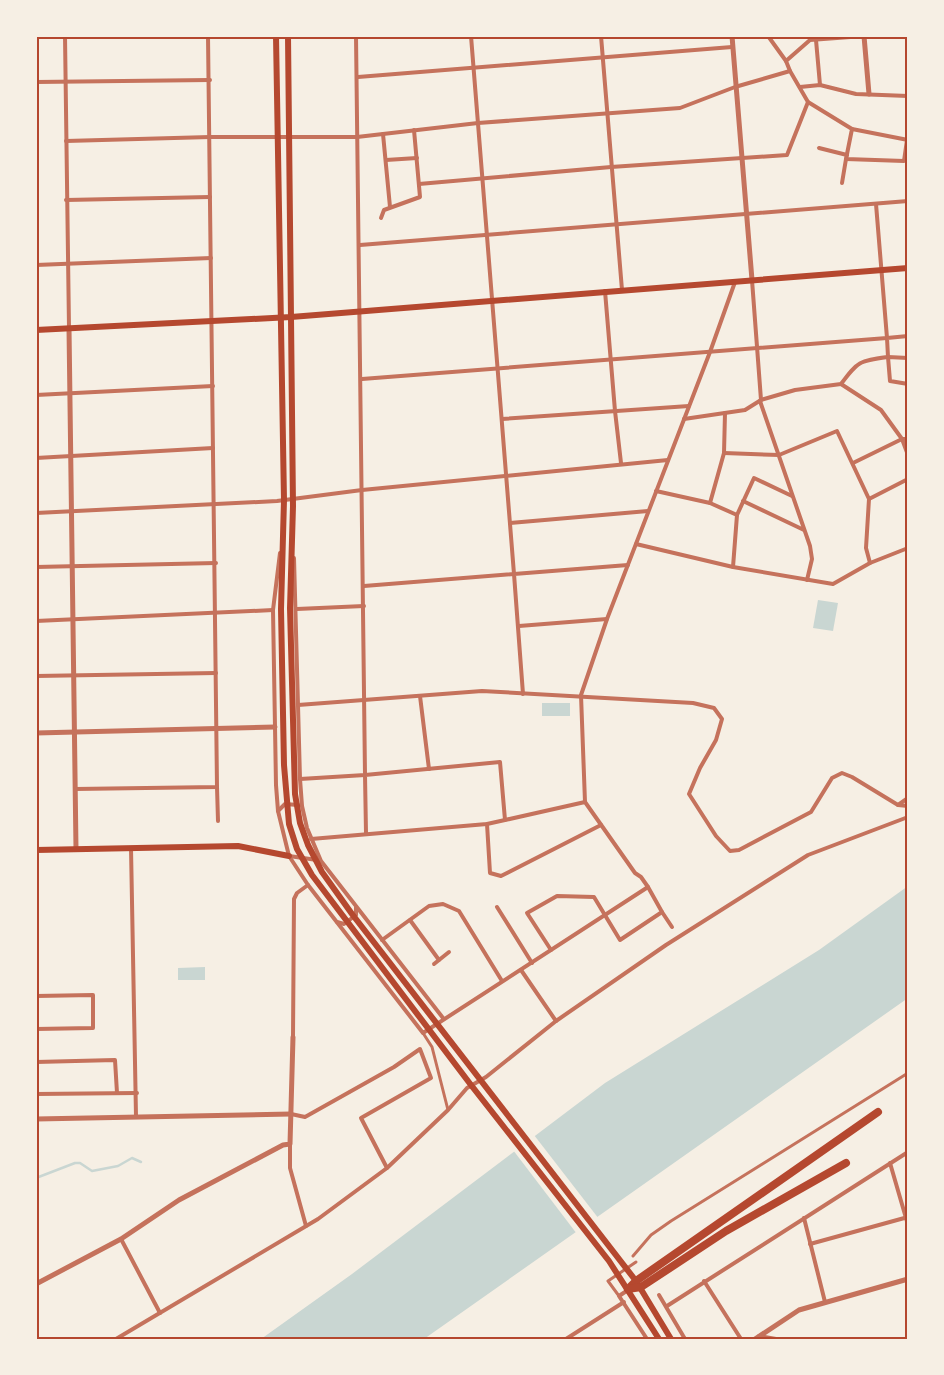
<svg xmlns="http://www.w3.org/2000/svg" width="944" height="1375" font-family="'Crimson Pro',serif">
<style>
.water{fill:#c9d6d2}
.pier{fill:#f6efe4}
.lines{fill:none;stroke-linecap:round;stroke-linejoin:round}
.stream{stroke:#c9d6d2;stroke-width:2.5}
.pedestrian{stroke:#c5725c;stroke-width:3}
.minor{stroke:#c5725c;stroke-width:4}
.tertiary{stroke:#c5725c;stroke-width:5}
.primary{stroke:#b5482f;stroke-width:6}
.motorway{stroke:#b5482f;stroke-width:8}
.neatline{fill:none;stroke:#b5482f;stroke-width:2}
</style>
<rect width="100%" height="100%" fill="#f6efe4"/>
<!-- water -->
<g class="water">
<path d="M818,600L838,603L833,631L813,628Z"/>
<rect x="542" y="703" width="28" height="13"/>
<path d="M908,886V998L424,1339H261L352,1274L605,1083L819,950Z"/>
<path d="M205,967V980H178V968Z"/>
</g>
<!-- pier -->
<path class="pier" d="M534,1135L599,1219L577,1234L513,1150Z"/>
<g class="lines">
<!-- stream -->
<path class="stream" d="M36,1178L75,1163H80L92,1171L118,1166L132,1158L141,1162"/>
<!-- pedestrian -->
<g class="pedestrian">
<path d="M423,1033L432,1047L448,1110"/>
<path d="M633,1256L651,1235L671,1221L908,1073"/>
<path d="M619,1296L608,1281L636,1262"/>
</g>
<!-- minor -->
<g class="minor">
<path d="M65,36L69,328"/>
<path d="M601,36L622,290"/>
<path d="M768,36L786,61"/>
<path d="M816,40L820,85"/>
<path d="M790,71L786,61L810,40L864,36"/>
<path d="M358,77L732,47"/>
<path d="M36,82L210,80"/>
<path d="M800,87L820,85L856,94L908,96"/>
<path d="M852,129L908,140"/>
<path d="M383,134L390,207"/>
<path d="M66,141L210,137H357L478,123L680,108L735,87L790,71L808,102L852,129L846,159L904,161L907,140"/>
<path d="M819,148L847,155"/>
<path d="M386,160L417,158"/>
<path d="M842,183L846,159"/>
<path d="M419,184L611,167L787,155L808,102"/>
<path d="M66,200L210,197"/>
<path d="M381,218L384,210L420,197L414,130"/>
<path d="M360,245L908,201"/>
<path d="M36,265L211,258"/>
<path d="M752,280L761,400"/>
<path d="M605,291L615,411L621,463"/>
<path d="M908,358L888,357L890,381L908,384"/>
<path d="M362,379L887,338L876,204"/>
<path d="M841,384L881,410L902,439L908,455"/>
<path d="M36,395L213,386"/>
<path d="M760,401L810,546L812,559L807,580"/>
<path d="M502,419L689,406"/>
<path d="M684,419L745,410L761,400L795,390L841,384C858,361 859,361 888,357L887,338L908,336"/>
<path d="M724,453L779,455L837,431L869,499L866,548L870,563"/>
<path d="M36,458L213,448"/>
<path d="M853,463L902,439H908"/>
<path d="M656,491L710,503L737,515L733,567"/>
<path d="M869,499L908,479"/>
<path d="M743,501L804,530"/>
<path d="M710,503L724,453L725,413"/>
<path d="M36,513L277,501L362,490L668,460"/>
<path d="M737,515L754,478L792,496"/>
<path d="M510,523L648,511"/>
<path d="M636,544L733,567L833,584L870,563L908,548"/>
<path d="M280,553L273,610L276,785L278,811L289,856L308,885L423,1033L648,887L641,877L635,873L585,802L505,820L500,762L365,775L366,833"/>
<path d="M294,558L300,779L302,806L307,828L321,861L443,1018"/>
<path d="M36,567L216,563"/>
<path d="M364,586L514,574L471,36"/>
<path d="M297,609L364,606"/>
<path d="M36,621L273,610"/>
<path d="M519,626L607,619"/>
<path d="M36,676L216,673"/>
<path d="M523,694L514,574L628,565"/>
<path d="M420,696L429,769"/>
<path d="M298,705L482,691L693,703L714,708L722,719L716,740L700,768L689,794L716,836L730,851L739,850L811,812L832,778L842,773L852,777L898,805L908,798"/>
<path d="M300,779L365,775L356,36"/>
<path d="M217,787L218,821"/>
<path d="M75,789L217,787L208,36"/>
<path d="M585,802L581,695L607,619L710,352L735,282"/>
<path d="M898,805L908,806"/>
<path d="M278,811L285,804L298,805"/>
<path d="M487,824L490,873L501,876L601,825"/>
<path d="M311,839L487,824L505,820"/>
<path d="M131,848L136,1116"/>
<path d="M289,856L317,860"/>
<path d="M497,907L532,963"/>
<path d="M662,912L672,927"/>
<path d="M410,920L439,960"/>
<path d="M337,922L344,924L356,915V907"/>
<path d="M382,940L429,906L443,904L459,911L502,981"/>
<path d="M551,950L527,913L557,896L594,897L620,940L662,912L648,887"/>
<path d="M434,964L449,952"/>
<path d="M521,970L556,1021"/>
<path d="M36,996L93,995V1028L36,1029"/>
<path d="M293,1037L294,899L297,893L308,885"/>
<path d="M36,1062L115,1060L117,1093"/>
<path d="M36,1094L137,1093"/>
<path d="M291,1114L305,1117L394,1067L420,1049L431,1078L361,1118L387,1168"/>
<path d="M290,1144V1168L306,1226"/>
<path d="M890,1163L908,1225"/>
<path d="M804,1218L825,1302"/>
<path d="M121,1239L160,1313"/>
<path d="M810,1244L908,1217"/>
<path d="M704,1281L741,1339"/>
<path d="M628,1290L619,1296L647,1339"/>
<path d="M659,1295L685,1339"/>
<path d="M667,1306L908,1152"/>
<path d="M759,1336L776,1339"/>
<path d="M116,1339L318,1219L387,1168L448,1110L467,1088L486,1077L556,1021L666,945L808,855L908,817"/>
<path d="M566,1339L624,1302"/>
</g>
<!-- tertiary -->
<g class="tertiary">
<path d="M732,36L752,280"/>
<path d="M864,36L869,94"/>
<path d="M69,328L76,849"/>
<path d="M36,733L275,727"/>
<path d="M36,1119L291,1114"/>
<path d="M36,1284L121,1239L179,1200L283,1145L290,1144L293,1037"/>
<path d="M755,1339L799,1310L908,1279"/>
</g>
<!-- primary -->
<g class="primary">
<path d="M276,36L284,500L281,609L284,765L289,824L297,849L312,875L471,1085L609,1261L659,1339"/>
<path d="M288,36L293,506L290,608L295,794L300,823L308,845L322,872L352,914L636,1281L671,1339"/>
<path d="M36,330L291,317L908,268"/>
<path d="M36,850L238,846L289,856"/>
</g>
<!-- motorway -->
<g class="motorway">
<path d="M628,1289L636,1281L878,1112"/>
<path d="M628,1289L641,1287L726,1231L846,1163"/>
</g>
</g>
<!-- border -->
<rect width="944" height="1375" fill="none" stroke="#f6efe4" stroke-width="75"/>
<rect x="38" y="38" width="868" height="1300" class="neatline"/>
</svg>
